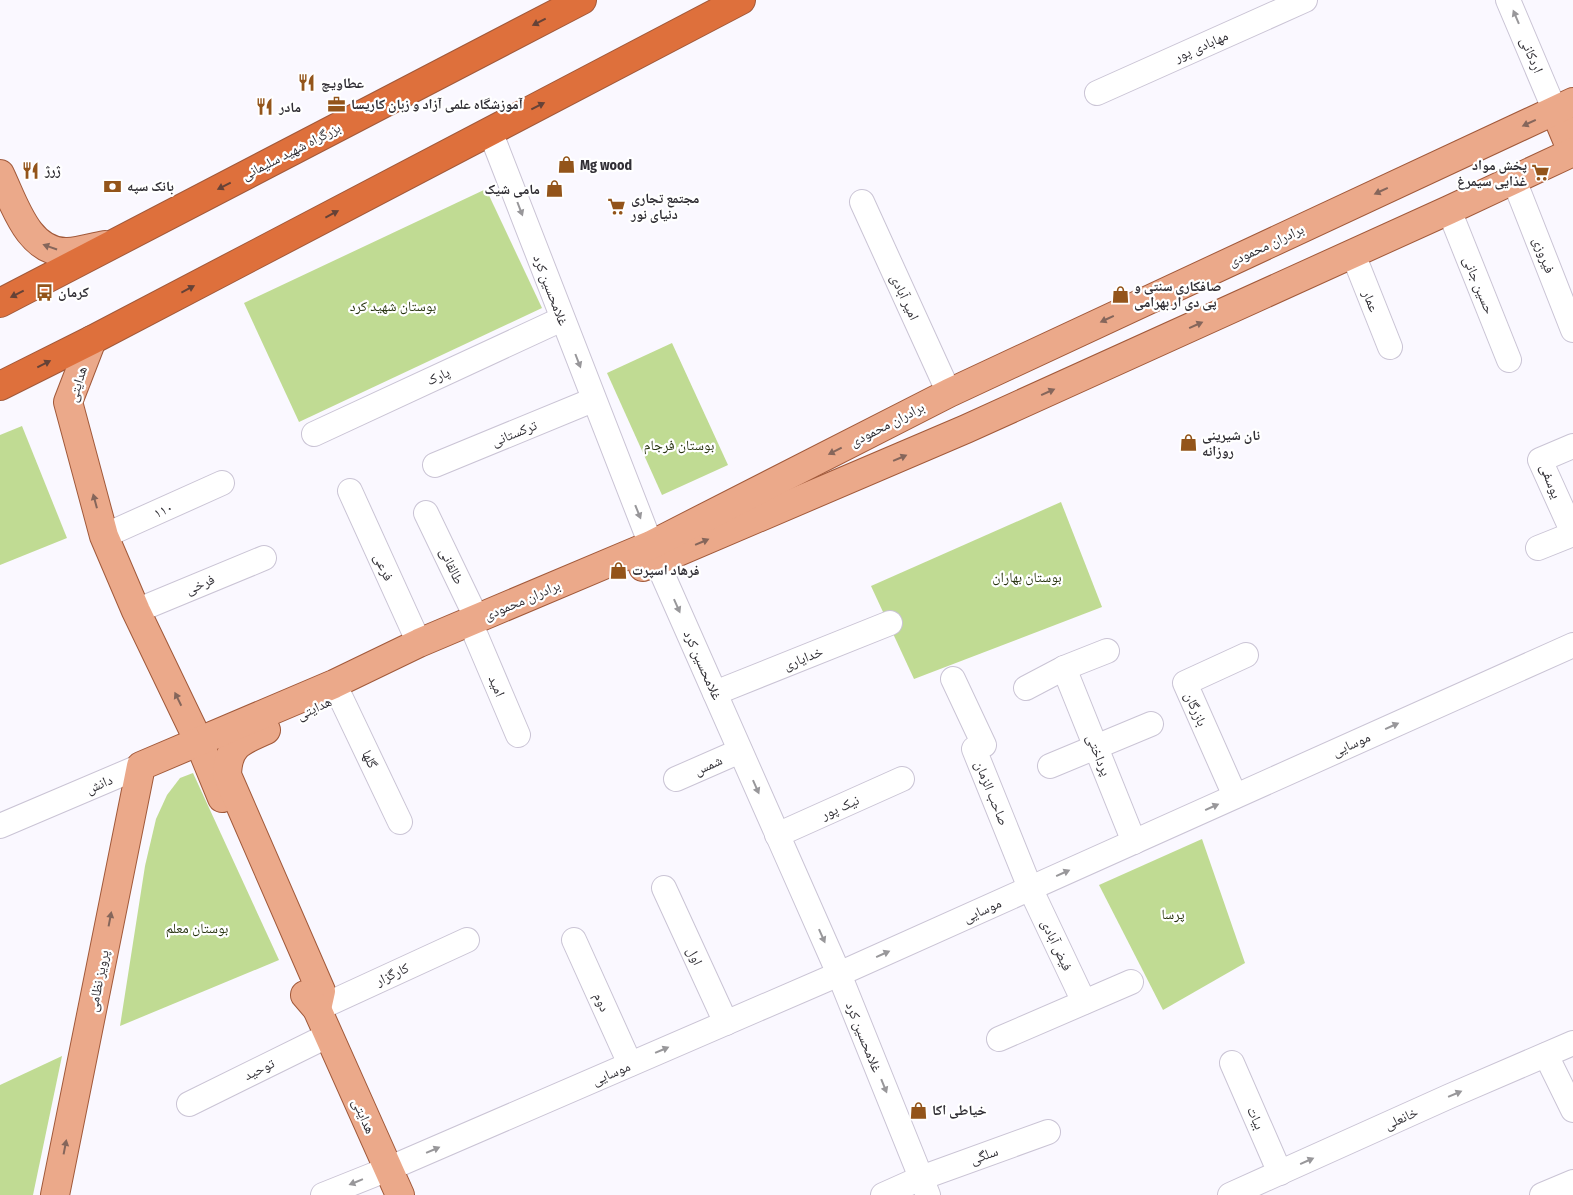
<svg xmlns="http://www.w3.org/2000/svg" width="1573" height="1195" font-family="'Fira Sans Condensed','Noto Naskh Arabic',sans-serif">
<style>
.green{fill:#c0db93}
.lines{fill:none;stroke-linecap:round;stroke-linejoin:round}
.minor-casing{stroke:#cac4d5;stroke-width:26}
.major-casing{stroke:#a1593a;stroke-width:30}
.highway-casing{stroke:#a1593a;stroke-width:30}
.minor{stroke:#fff;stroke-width:24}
.major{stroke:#eba98a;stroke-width:28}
.highway{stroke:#de703c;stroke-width:28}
.oneway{fill:#98979a}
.oneway2{fill:#654237}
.oneway3{fill:#85665b}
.labels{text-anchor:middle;stroke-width:4.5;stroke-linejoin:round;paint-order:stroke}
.street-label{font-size:14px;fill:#312f35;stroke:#fff}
.poi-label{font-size:14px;font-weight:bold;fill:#312f35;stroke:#fff;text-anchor:start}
.park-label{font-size:14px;fill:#283410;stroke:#fff}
</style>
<rect width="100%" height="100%" fill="#faf8ff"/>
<!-- green -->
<g class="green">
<path d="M486,189L542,308L299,422L244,303Z"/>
<path d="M672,343L728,465L662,495L607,373Z"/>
<path d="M22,426L67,538L0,565V435Z"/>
<path d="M1061,502L1102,607L914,679L871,586Z"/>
<path d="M193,773L279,960L120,1026L145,866L156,819L167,795L180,778Z"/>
<path d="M1202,839L1245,963L1163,1010L1099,885Z"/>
<path d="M62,1056L33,1195H0V1085Z"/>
</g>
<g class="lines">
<defs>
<g id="minor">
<path d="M1508,0L1555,111"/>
<path d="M1097,93L1305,0"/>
<path d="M490,131L651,545"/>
<path d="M1514,180L1573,330"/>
<path d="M862,202L949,393"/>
<path d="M1449,210L1509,360"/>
<path d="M1353,254L1390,347"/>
<path d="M314,434L562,319"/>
<path d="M1573,446L1540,460L1573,533"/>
<path d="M435,465L593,400"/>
<path d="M350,491L419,643"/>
<path d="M426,513L477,619"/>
<path d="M104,536L222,483"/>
<path d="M1538,548L1573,534"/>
<path d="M657,562L839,974L928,1195"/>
<path d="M136,611L264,558"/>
<path d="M476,636L518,735"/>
<path d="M1064,668L1134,842"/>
<path d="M953,679L984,745L974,749L1030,888L1084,1002"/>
<path d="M1026,688L1064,668L1107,651"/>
<path d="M715,693L890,623"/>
<path d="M340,696L400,822"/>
<path d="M1050,766L1151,724"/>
<path d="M676,779L740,751"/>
<path d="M1235,796L1185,683L1246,655"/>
<path d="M0,826L141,766"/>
<path d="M777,835L902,779"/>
<path d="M664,888L726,1023"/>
<path d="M574,940L630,1064"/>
<path d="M317,1009L467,940"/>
<path d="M999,1039L1131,982"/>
<path d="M1546,1055L1573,1110"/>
<path d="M1232,1063L1280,1173"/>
<path d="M189,1104L329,1035"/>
<path d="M323,1195L388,1169L839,974L1573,645"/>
<path d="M883,1195L921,1178L1048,1132"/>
<path d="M1230,1195L1450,1096L1573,1043"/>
<path d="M1542,1195L1573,1182"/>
</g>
<g id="major">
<path d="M1555,111L1572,152"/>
<path d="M0,174C14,203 28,253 67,252C79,252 93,247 105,245"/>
<path d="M92,340L68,402L104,536L136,611L199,742L222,798"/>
<path d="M643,567L966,429L1449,210L1573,152"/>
<path d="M266,730C242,741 228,744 227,775L321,991L317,1009"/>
<path d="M305,995L317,1009L400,1195"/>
<path d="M55,1195L141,766L334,684L419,643L651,545L949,393L1573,102"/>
</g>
<g id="highway">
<path d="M0,303L582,0"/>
<path d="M0,386L92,340L741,0"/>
</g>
</defs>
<!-- minor casing -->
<use href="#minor" class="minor-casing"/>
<!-- major casing -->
<use href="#major" class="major-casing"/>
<!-- highway casing -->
<use href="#highway" class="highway-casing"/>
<!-- minor -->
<use href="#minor" class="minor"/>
<!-- major -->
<use href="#major" class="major"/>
<!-- highway -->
<use href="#highway" class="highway"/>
</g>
<!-- one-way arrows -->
<defs><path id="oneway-solid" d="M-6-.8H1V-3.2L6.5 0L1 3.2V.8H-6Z" transform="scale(1.25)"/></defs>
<g class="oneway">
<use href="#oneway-solid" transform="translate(1516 17) rotate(-113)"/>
<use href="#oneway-solid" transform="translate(520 209) rotate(69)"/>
<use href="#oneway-solid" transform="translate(578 361) rotate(69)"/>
<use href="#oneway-solid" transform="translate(638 512) rotate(68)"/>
<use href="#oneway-solid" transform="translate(677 606) rotate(66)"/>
<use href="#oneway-solid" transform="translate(1392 726) rotate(-24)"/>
<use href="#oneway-solid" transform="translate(756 787) rotate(66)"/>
<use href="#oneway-solid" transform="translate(1212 807) rotate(-24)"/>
<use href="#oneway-solid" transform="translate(1063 873) rotate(-24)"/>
<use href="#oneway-solid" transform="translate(822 936) rotate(66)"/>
<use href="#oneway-solid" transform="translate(883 954) rotate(-24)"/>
<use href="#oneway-solid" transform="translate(662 1050) rotate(-23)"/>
<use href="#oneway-solid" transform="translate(884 1086) rotate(68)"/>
<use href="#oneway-solid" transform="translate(1455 1094) rotate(-23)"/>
<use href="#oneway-solid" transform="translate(433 1150) rotate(-23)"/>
<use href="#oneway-solid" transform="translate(1307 1161) rotate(-24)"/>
<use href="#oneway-solid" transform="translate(356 1182) rotate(158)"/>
</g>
<g class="oneway2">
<use href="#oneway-solid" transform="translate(539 22) rotate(153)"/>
<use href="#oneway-solid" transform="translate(538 106) rotate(-27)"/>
<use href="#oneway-solid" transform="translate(224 186) rotate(153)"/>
<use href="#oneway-solid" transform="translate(332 214) rotate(-28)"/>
<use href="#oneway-solid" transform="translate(188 289) rotate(-28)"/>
<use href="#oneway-solid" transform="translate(17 294) rotate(153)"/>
<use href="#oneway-solid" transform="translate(44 364) rotate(-27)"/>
</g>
<g class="oneway3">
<use href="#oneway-solid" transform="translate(1529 123) rotate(155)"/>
<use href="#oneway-solid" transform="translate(1381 191) rotate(155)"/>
<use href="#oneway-solid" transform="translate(50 247) rotate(-161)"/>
<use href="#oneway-solid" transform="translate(1107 319) rotate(155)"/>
<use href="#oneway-solid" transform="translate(1196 325) rotate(-24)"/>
<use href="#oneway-solid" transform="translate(1048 392) rotate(-24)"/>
<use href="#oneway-solid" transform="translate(835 451) rotate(153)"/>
<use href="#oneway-solid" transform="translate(900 458) rotate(-23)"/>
<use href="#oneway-solid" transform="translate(95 501) rotate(-105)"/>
<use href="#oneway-solid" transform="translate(702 542) rotate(-23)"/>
<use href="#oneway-solid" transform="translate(178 699) rotate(-116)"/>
<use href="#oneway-solid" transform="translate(110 919) rotate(-79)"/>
<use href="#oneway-solid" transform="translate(65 1147) rotate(-79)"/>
</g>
<!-- icons -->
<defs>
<symbol id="restaurant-bare" viewBox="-9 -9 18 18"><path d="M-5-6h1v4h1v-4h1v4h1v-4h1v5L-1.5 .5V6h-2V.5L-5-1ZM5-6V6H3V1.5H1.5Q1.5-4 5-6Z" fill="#93541a" stroke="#fff" stroke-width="2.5" paint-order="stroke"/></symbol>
<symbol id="office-bare" viewBox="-9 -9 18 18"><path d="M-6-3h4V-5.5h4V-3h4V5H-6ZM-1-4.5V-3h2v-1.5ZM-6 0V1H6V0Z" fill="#93541a" stroke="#fff" stroke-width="2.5" paint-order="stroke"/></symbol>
<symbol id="shop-bare" viewBox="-9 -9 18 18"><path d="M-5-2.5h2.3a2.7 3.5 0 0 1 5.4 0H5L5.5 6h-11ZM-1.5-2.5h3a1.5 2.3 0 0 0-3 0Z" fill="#93541a" stroke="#fff" stroke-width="2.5" paint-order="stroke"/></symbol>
<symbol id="supermarket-bare" viewBox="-9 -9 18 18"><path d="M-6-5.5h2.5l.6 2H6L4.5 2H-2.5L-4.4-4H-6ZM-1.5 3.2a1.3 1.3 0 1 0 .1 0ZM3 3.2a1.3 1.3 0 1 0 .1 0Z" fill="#93541a" stroke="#fff" stroke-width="2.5" paint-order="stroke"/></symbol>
<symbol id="bank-bare" viewBox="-9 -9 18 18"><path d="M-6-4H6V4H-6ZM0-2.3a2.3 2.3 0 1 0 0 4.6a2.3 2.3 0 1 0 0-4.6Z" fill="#93541a" stroke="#fff" stroke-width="2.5" paint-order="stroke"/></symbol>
<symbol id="bus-bare" viewBox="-9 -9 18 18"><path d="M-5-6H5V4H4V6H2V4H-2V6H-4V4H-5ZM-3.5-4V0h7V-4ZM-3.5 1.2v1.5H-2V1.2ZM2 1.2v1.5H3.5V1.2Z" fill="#93541a" stroke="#fff" stroke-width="2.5" paint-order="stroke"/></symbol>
</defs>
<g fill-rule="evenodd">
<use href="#restaurant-bare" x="294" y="70" width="25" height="25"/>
<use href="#office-bare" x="324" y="92" width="25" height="25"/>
<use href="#restaurant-bare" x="252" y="94" width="25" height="25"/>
<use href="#shop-bare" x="554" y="152" width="25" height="25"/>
<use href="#restaurant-bare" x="18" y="158" width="25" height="25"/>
<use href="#supermarket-bare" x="1528" y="160" width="25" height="25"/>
<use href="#bank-bare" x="100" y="174" width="25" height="25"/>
<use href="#shop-bare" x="542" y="176" width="25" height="25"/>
<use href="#supermarket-bare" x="604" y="194" width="25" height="25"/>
<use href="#bus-bare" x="32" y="280" width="25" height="25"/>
<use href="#shop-bare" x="1108" y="282" width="25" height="25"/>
<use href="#shop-bare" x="1176" y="430" width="25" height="25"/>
<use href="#shop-bare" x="606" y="558" width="25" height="25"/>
<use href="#shop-bare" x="906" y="1098" width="25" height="25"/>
</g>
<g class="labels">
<!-- street labels -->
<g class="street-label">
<text transform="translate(1201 46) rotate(-24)" y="5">مهابادی پور</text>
<text transform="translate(1532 55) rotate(67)" y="5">اردکانی</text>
<text transform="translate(291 151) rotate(-27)" y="5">بزرگراه شهید سلیمانی</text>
<text transform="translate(1266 245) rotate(-25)" y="5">برادران محمودی</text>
<text transform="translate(1544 255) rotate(69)" y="5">فیروزی</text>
<text transform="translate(1479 285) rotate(68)" y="5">حسین جانی</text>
<text transform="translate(551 290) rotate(69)" y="5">غلامحسین کرد</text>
<text transform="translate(905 297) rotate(65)" y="5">امیر آبادی</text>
<text transform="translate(1371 301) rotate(68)" y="5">عمار</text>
<text transform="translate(438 376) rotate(-25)" y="5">پارک</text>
<text transform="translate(77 384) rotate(-73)" y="5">هدایتی</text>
<text transform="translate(887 424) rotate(-27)" y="5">برادران محمودی</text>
<text transform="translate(514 433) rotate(-22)" y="5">ترکستانی</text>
<text transform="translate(1551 481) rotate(69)" y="5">یوسفی</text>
<text transform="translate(163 510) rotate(-24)" y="5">۱۱۰</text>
<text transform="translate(452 566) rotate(65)" y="5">طالقانی</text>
<text transform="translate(384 567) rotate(66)" y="5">فرعی</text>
<text transform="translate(200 584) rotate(-23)" y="5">فرخی</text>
<text transform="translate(522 600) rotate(-23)" y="5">برادران محمودی</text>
<text transform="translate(803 658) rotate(-22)" y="5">خدایاری</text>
<text transform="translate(703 665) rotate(66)" y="5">غلامحسین کرد</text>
<text transform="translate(497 686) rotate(67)" y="5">امید</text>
<text transform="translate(314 708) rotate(-25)" y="5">هدایتی</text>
<text transform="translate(1196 709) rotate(66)" y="5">بازرگان</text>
<text transform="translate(1351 744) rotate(-24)" y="5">موسایی</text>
<text transform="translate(1099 755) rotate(68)" y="5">پرداختی</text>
<text transform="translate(370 759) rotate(65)" y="5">گلها</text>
<text transform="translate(708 765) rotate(-24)" y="5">شمس</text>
<text transform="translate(99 784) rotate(-23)" y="5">دانش</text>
<text transform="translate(992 793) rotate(68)" y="5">صاحب الزمان</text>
<text transform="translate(840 807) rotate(-24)" y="5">نیک پور</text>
<text transform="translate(982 910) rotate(-24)" y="5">موسایی</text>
<text transform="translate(1057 945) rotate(65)" y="5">فیض آبادی</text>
<text transform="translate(695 956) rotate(65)" y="5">اول</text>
<text transform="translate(392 974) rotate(-25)" y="5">کارگزار</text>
<text transform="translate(98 981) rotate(-79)" y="5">پرویز نظامی</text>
<text transform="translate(602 1002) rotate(66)" y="5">دوم</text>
<text transform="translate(864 1037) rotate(68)" y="5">غلامحسین کرد</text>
<text transform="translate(259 1069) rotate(-26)" y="5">توحید</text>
<text transform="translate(611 1073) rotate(-23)" y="5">موسایی</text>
<text transform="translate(364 1116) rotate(66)" y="5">هدایتی</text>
<text transform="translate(1256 1118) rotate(67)" y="5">بیات</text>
<text transform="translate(1401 1118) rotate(-24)" y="5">خانعلی</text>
<text transform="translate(984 1155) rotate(-20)" y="5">سلگی</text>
</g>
<!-- poi labels -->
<g class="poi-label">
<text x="321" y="88">عطاویچ</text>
<text x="351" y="109">آموزشگاه علمی آزاد و زبان کاریسا</text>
<text x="279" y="112">مادر</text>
<text x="580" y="170">Mg wood</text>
<text x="1527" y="170" text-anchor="end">پخش مواد<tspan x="1527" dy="16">غذایی سیمرغ</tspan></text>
<text x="45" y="175">ژرژ</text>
<text x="127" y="191">بانک سپه</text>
<text x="540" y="194" text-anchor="end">مامی شیک</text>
<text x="631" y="203">مجتمع تجاری<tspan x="631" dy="16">دنیای نور</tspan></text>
<text x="1134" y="291">صافکاری سنتی و<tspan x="1134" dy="16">پی دی ار بهرامی</tspan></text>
<text x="58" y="297">کرمان</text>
<text x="1202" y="440">نان شیرینی<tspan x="1202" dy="16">روزانه</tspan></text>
<text x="632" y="575">فرهاد اسپرت</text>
<text x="932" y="1115">خیاطی اکا</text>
</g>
<!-- park labels -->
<g class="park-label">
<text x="393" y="311">بوستان شهید کرد</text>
<text x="679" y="450">بوستان فرجام</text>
<text x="1027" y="582">بوستان بهاران</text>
<text x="1173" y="919">پرسا</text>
<text x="197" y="933">بوستان معلم</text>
</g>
</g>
</svg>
